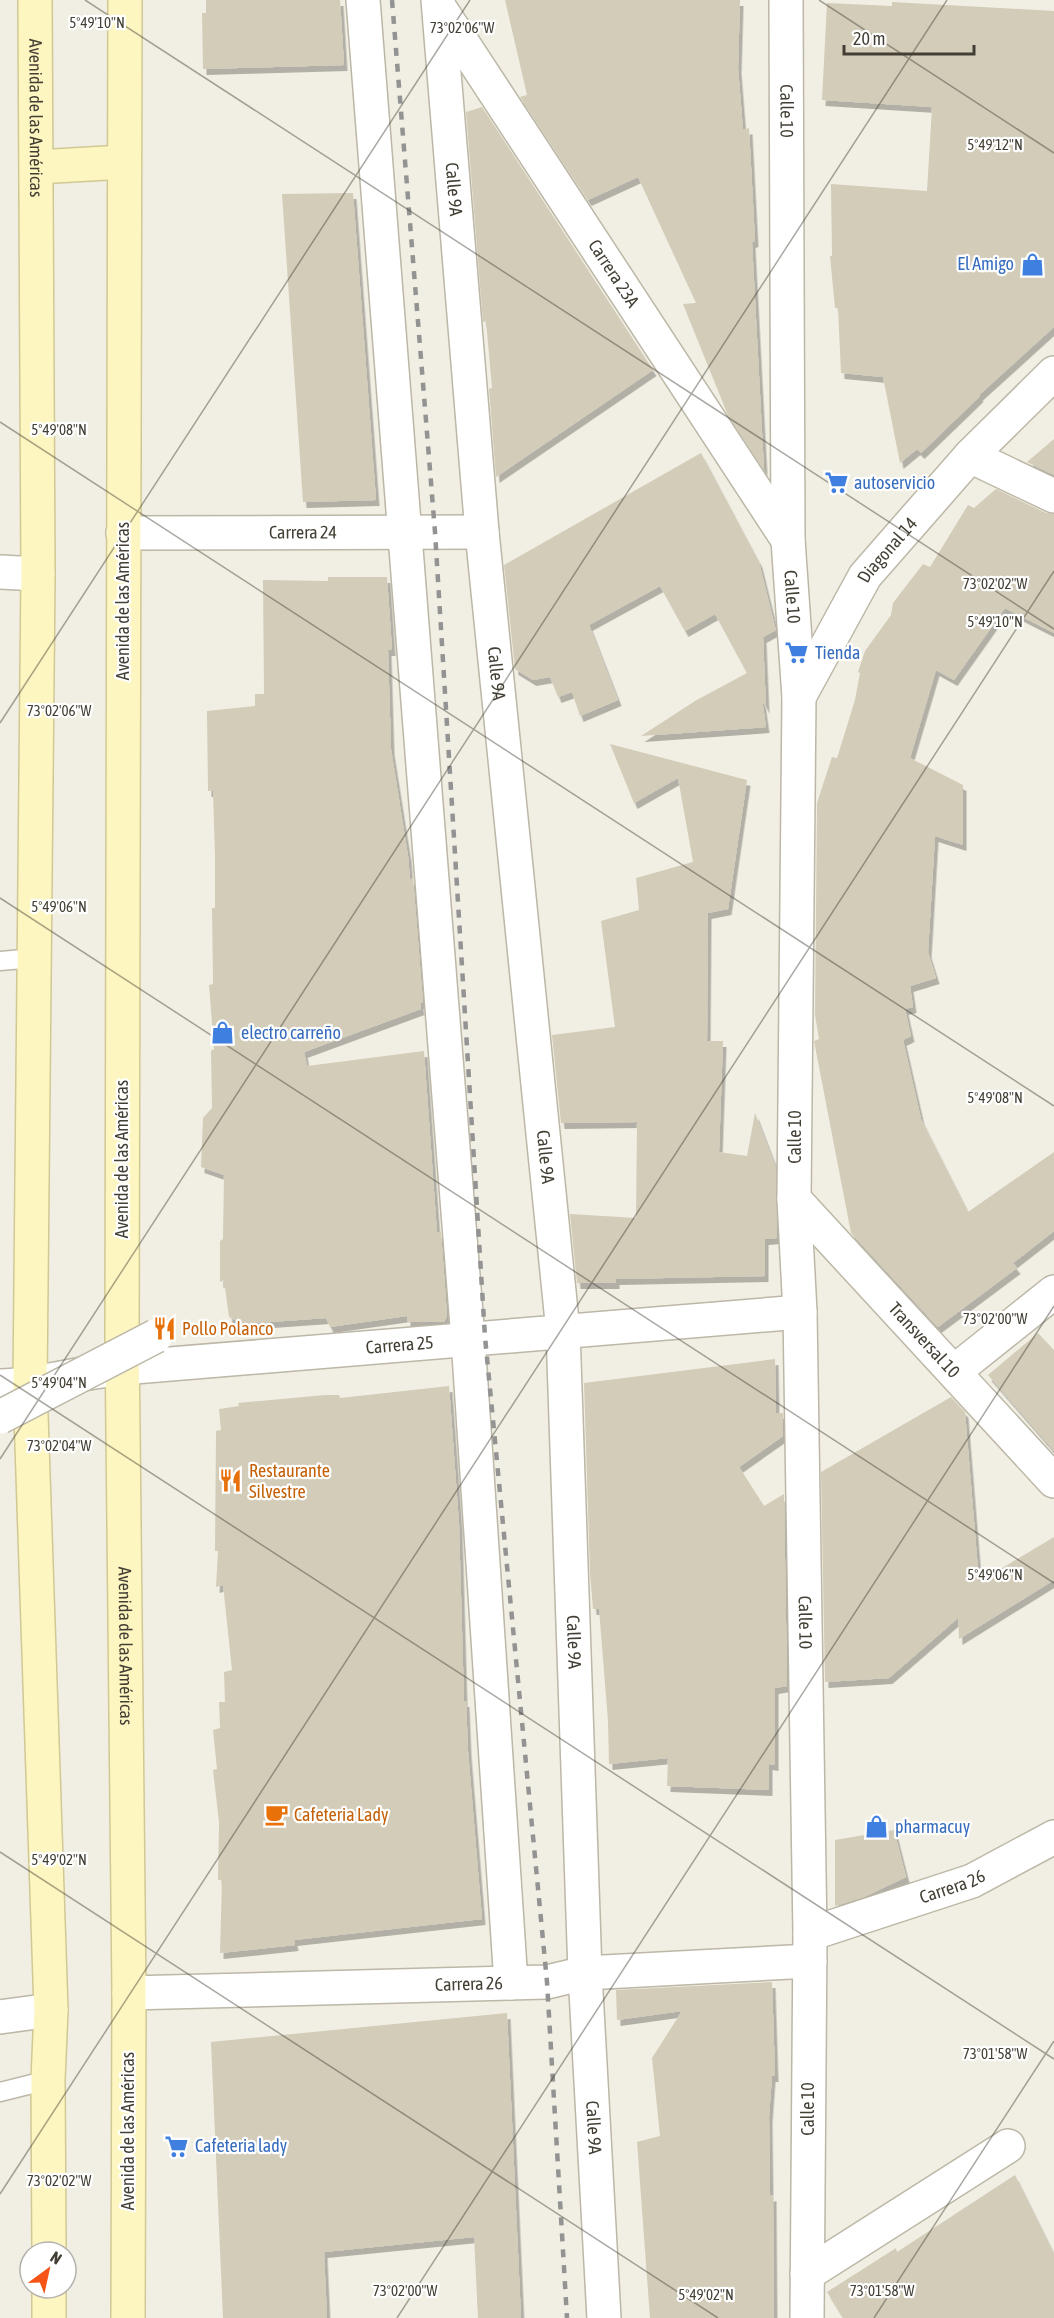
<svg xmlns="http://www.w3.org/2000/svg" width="1054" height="2318" font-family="'Asap Condensed',sans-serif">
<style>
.building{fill:#d2ccb9;filter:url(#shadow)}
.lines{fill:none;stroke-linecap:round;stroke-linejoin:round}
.lane-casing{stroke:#bcb7a6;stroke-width:21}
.street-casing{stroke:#bcb7a6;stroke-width:36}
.secondary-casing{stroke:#d1c894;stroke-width:36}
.lane{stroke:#fff;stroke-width:18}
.street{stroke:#fff;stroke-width:33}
.secondary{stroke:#fdf6c1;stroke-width:33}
.rail{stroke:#939393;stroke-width:4.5;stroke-dasharray:8 8;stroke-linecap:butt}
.street-bridge-casing{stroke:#bcb7a6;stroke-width:36;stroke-linecap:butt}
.street-bridge{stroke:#fff;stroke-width:33}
.ticks{fill:none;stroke:#433f34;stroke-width:1.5;stroke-opacity:0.45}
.labels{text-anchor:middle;stroke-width:4.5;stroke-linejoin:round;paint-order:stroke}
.street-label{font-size:18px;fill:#433f34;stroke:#fff}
.shop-label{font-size:18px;fill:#366cbe;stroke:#fff;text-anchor:start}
.food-label{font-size:18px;fill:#c56008;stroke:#fff;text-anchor:start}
.ticks-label{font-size:15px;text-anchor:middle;fill:#433f34;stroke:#fff;stroke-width:4.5;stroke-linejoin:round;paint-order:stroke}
</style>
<defs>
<filter id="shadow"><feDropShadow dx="3.5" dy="6" stdDeviation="0" flood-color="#0004"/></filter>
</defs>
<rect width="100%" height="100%" fill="#f1efe3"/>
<!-- building -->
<g class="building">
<path d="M206,0H340L344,65L203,69L202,13H206Z"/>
<path d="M505,0H740L738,68L743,130L749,128L755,241L752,242L764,470L727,413L683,304L696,303L638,177L588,200L520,97L527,95Z"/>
<path d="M892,2L1054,11V327L979,395L980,396L921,453L917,449L900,463L883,377L841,373L838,308H835L830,256H832L831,184L927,191L932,107L822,100L827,3L892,6Z"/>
<path d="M482,107L653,370L496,477L489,389L492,388L486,321L483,322L466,112Z"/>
<path d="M353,193L376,500L303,502L282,194Z"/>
<path d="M1054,439V475L1027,462Z"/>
<path d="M701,453L759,562L775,627L776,630L763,637L766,708L762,699L766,727L641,736L695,701L747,673L715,614L685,631L660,586L589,625L618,700L580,716L572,692L558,697L550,677L533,680L515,669L504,565Z"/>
<path d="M996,489L1046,513L1054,514V633L1005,608L954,680L936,670L910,758L963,785V845L935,836L928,952L936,978L910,986L913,1007L905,1009L911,1036L903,1040L921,1119L968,1212L1054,1152V1231L1013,1263L1017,1268L938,1327L851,1233L814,1041L819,1039L815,1015L817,803L832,757L837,758L855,700L860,673L858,672L865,651L891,615L893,603L923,564L930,567L968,505L974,508Z"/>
<path d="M328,577H387L392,650H388L391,749L408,856L410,880L413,878L423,1003H420L421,1009L304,1052L307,1066L424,1051L437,1233L441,1232L447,1316L444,1322H407V1316L330,1327L326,1318L243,1324L229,1317L224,1280L220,1282V1241L223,1239L224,1175L201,1167L203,1118L212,1108L211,1051L214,1049L209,985L213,984L212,908H215V856L213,791H208L207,711L255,706V694H264L263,580L328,581Z"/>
<path d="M610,744L747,780L728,909L708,913L707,1041H723L719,1152L747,1156L755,1113L776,1168L777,1238L765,1239V1276L616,1279V1283H577L570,1214L636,1218L637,1122L561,1123L552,1035L615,1027L601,921L639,910L636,878L693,862L678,778L634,803Z"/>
<path d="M1038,1333L1054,1350V1451L988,1375Z"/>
<path d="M775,1359L776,1413H783V1436L739,1467L764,1506L784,1494L787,1686L775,1688V1765L769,1764V1790L667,1786L668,1758L609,1764L608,1721L599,1609H593L590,1573L584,1383Z"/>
<path d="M449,1386L459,1524L464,1701H466L468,1751L482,1919L294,1940L295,1945L220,1953L222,1880H218L219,1822L213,1770L217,1769L213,1730L220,1728L219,1702H225L224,1672L232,1670L223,1585L216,1587L218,1551H215L216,1431L221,1430L219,1409L239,1406L238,1403L325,1395H339L340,1398Z"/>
<path d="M951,1397L965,1412L979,1582L1054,1537V1580L959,1639L958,1618L889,1678L825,1682L821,1472Z"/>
<path d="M894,1830L906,1877L864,1897L835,1906V1840Z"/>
<path d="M772,1982L775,2076H772L769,2117L770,2196L773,2195L774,2318H650L637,2142L660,2136L652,2058L682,2011L617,2020L616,1990Z"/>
<path d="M507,2013L521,2318H478L474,2237L324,2252L327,2318H223L211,2042Z"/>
<path d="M1015,2175L1054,2254V2318H843L827,2292L896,2248L897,2252Z"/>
</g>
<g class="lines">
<defs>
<g id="lane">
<path d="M0,961L34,958"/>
<path d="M0,2092L48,2080"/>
</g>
<g id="street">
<path d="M363,0L468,1339L511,1983"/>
<path id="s1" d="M438,0L482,532L563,1331L585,1973L604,2318"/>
<path id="s2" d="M786,0L788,540L799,697L794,1199L800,1312L810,1934L807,2318"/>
<path id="s3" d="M441,10L788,540"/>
<path d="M970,456L1054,496"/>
<path id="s4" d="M123,533L482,532"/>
<path d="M0,572L38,574"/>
<path id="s5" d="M799,697L865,576L970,456L1054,373"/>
<path id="s6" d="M794,1199L1054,1481"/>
<path d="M955,1371L1054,1292"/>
<path id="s7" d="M0,1386C41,1385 81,1372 122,1368L800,1312"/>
<path id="s8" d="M810,1934L972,1881L1054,1837"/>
<path id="s9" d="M129,1993L547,1982L585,1973L810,1961"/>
<path d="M0,2017L51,2010"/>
<path d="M807,2274L1008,2146"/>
</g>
<g id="secondary">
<path id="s10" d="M35,0L38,574L30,1385L51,2010L48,2080L49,2252"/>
<path id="s11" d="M125,0L122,1338L129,1993L128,2318"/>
<path d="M37,167L124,162"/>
<path d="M49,2288V2318"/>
</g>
</defs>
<!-- lane casing -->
<use href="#lane" class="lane-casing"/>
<!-- street casing -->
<use href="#street" class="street-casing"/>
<!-- secondary casing -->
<use href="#secondary" class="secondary-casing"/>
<!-- lane -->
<use href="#lane" class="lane"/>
<!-- street -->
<use href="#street" class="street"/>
<!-- secondary -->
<use href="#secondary" class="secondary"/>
<!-- rail -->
<path class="rail" d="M392,0L435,532L485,1337L547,1982L567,2318"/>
<defs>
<path id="street-bridge" d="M0,1417L156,1336"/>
</defs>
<!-- street-bridge casing -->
<use href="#street-bridge" class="street-bridge-casing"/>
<!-- street-bridge -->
<use href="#street-bridge" class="street-bridge"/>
</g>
<!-- ticks -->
<path class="ticks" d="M85,0L1054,629M819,0L1054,153M0,422L1054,1106M0,723L470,0M0,898L1054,1583M0,1375L1054,2059M0,1459L947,0M0,1852L718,2318M0,2194L1054,571M397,2318L1054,1306M874,2318L1054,2041"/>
<!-- icons -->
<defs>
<symbol id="shop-bare" viewBox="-9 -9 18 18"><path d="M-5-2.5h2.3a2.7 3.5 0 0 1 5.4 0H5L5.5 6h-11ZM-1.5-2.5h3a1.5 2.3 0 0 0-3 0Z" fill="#3f7fe0" stroke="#fff" stroke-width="2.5" paint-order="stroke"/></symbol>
<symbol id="supermarket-bare" viewBox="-9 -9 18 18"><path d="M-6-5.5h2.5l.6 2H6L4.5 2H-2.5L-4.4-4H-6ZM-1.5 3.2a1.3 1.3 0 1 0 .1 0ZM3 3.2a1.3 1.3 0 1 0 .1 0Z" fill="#3f7fe0" stroke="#fff" stroke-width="2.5" paint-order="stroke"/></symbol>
<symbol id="restaurant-bare" viewBox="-9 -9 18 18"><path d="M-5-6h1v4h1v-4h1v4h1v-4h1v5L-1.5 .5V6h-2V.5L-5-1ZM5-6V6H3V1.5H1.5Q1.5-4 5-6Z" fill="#e8710a" stroke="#fff" stroke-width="2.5" paint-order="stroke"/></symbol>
<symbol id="cafe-bare" viewBox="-9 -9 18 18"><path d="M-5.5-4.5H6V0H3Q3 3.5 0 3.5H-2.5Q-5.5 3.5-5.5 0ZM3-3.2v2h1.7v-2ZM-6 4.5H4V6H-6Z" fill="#e8710a" stroke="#fff" stroke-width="2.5" paint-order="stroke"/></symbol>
</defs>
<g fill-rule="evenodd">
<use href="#shop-bare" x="1016" y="248" width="33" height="33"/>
<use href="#supermarket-bare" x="820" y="466" width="33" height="33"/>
<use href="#supermarket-bare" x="780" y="636" width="33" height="33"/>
<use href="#shop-bare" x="206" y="1016" width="33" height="33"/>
<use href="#restaurant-bare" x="148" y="1312" width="33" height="33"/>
<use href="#restaurant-bare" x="214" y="1464" width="33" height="33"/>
<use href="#cafe-bare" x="260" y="1798" width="33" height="33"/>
<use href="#shop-bare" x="860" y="1810" width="33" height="33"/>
<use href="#supermarket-bare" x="160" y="2130" width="33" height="33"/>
</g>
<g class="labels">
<!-- street labels -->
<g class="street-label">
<text dy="6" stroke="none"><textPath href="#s2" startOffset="111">Calle 10</textPath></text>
<text dy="6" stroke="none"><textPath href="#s10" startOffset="118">Avenida de las Américas</textPath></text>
<text dy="6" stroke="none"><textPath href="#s1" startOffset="190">Calle 9A</textPath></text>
<text dy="6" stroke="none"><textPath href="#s3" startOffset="315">Carrera 23A</textPath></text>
<text dy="6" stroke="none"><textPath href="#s4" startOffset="180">Carrera 24</textPath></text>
<text dy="6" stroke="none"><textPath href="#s5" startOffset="172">Diagonal 14</textPath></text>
<text dy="6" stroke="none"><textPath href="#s2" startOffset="597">Calle 10</textPath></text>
<text transform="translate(123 601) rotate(-90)" y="6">Avenida de las Américas</text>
<text dy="6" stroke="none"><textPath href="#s1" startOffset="676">Calle 9A</textPath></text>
<text transform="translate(795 1137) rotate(-90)" y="6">Calle 10</text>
<text dy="6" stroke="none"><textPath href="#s1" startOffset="1162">Calle 9A</textPath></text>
<text transform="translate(122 1159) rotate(-90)" y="6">Avenida de las Américas</text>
<text dy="6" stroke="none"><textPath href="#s6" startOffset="192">Transversal 10</textPath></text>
<text dy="6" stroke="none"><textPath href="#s7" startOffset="402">Carrera 25</textPath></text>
<text dy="6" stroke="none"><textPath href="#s2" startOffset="1623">Calle 10</textPath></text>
<text dy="6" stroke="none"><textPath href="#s1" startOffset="1648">Calle 9A</textPath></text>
<text dy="6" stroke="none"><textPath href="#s11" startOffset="1646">Avenida de las Américas</textPath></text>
<text dy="6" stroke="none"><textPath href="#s8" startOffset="150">Carrera 26</textPath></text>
<text dy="6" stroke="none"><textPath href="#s9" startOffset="340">Carrera 26</textPath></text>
<text transform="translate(808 2109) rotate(-90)" y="6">Calle 10</text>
<text dy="6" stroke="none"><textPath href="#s1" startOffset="2134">Calle 9A</textPath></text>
<text transform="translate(128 2131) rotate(-90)" y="6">Avenida de las Américas</text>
</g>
<!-- shop labels -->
<g class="shop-label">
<text x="1014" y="270" text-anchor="end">El Amigo</text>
<text x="854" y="489">autoservicio</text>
<text x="815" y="659">Tienda</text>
<text x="241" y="1039">electro carreño</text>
<text x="895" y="1833">pharmacuy</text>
<text x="195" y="2152">Cafeteria lady</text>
</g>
<!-- food labels -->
<g class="food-label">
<text x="182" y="1335">Pollo Polanco</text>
<text x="249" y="1477">Restaurante<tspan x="249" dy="21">Silvestre</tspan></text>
<text x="294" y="1821">Cafeteria Lady</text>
</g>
</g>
<g class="ticks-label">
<text x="97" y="28">5°49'10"N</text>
<text x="462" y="33">73°02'06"W</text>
<text x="995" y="150">5°49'12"N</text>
<text x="59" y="435">5°49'08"N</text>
<text x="995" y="589">73°02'02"W</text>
<text x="995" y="627">5°49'10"N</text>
<text x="59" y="716">73°02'06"W</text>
<text x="59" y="912">5°49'06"N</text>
<text x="995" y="1103">5°49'08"N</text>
<text x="995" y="1324">73°02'00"W</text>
<text x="59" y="1388">5°49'04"N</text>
<text x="59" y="1451">73°02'04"W</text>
<text x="995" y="1580">5°49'06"N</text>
<text x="59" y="1865">5°49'02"N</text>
<text x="995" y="2059">73°01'58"W</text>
<text x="59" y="2186">73°02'02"W</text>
<text x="405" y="2296">73°02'00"W</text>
<text x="882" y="2296">73°01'58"W</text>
<text x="706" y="2300">5°49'02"N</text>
</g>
<!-- north arrow -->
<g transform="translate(48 2270) rotate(33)"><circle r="28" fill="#ffffff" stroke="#b4b2ae" stroke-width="1.5"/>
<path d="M0-4.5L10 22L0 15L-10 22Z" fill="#f55416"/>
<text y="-9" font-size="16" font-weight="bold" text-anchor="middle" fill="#433f34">N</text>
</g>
<!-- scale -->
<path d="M844 45v9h130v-9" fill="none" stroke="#433f34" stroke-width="3"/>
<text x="853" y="45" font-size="18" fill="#433f34" stroke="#ffffff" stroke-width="4.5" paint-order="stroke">20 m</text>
</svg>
